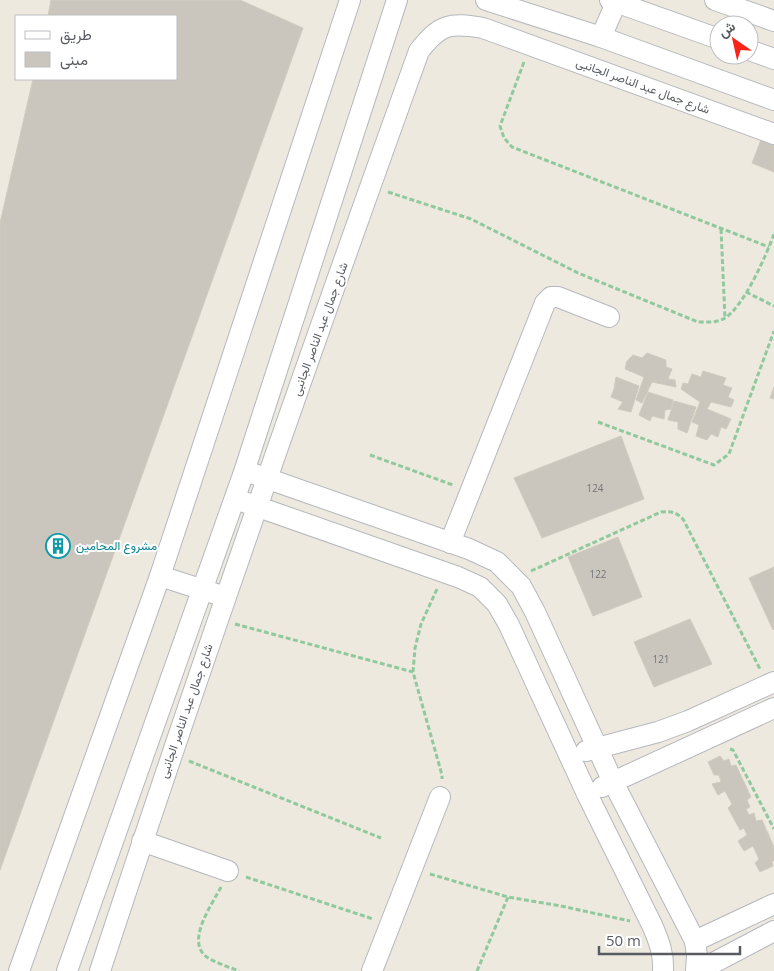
<svg xmlns="http://www.w3.org/2000/svg" width="774" height="971" font-family="'Open Sans',Vazirmatn,sans-serif">
<style>
.building{fill:#cac6be;stroke:#d2cbbd}
.lines{fill:none;stroke-linecap:round;stroke-linejoin:round}
.minor-casing{stroke:#b5b8bd;stroke-width:22}
.path{stroke:#91c99f;stroke-width:3;stroke-dasharray:5 2.5;stroke-linecap:butt}
.minor{stroke:#fff;stroke-width:20}
.labels{text-anchor:middle;stroke-width:4;stroke-linejoin:round;paint-order:stroke}
.number-label{font-size:10px;fill:#747679}
.street-label{font-size:12px;fill:#585c62;stroke:#fff}
.culture-label{font-size:12px;fill:#0d838f;stroke:#fff;text-anchor:start}
</style>
<rect width="100%" height="100%" fill="#ede9df"/>
<!-- building -->
<g class="building">
<path d="M51,0H240L303,28L0,870V223L33,79H176V16H48Z"/>
<path d="M761,140L774,145V172L752,163Z"/>
<path d="M647,353L666,360V367L672,369L668,379L675,380L676,387L652,382L642,403L636,400L644,377L625,369L627,361L633,355L642,358Z"/>
<path d="M703,371L726,378L723,385L732,388L728,397L734,400L731,407L711,402L707,409L731,419L726,429L721,427L718,437L711,434L707,440L696,436L699,425L692,422L700,402L681,389L683,383L688,384L692,374L701,377Z"/>
<path d="M616,377L639,386L631,412L618,409L623,402L611,397L614,389Z"/>
<path d="M774,387V399L770,398Z"/>
<path d="M648,392L673,400L671,409L665,410L664,419L652,416L650,421L639,415Z"/>
<path d="M674,401L696,407L687,433L678,429V422L668,420Z"/>
<path d="M621,436L644,499L542,538L514,478Z"/>
<path d="M618,537L642,597L593,616L568,557Z"/>
<path d="M774,567V629L773,630L749,578Z"/>
<path d="M690,619L712,664L654,687L634,642Z"/>
<path d="M720,756L724,761L729,759L731,766L736,765L751,797L747,800L750,807L746,809L749,815L754,813L756,821L762,820L774,847V860L772,862L773,866L760,872L755,863L759,859L753,846L744,851L738,841L747,835L744,828L740,830L728,808L732,804L725,791L718,795L712,784L721,782L719,775H714L708,762Z"/>
</g>
<g class="lines">
<defs>
<g id="minor">
<path d="M486,0L601,37L774,100"/>
<path d="M610,0L719,39"/>
<path d="M715,0L774,21"/>
<path d="M601,37L616,3L621,0"/>
<path d="M749,50L774,59"/>
<path d="M254,474L469,549L497,562L521,586L535,612L613,782L695,941L697,956L696,971"/>
<path d="M244,502L458,577L480,587L497,604L509,625L587,794L652,925C659,941 664,954 663,971"/>
<path d="M450,543L545,303L551,297H558L609,317"/>
<path d="M160,576L216,594"/>
<path d="M586,751L658,732L688,721L774,682"/>
<path d="M602,787L774,708"/>
<path d="M142,841L228,871"/>
<path d="M695,941L774,904"/>
<path d="M19,971L160,576L350,0"/>
<path d="M67,971L244,472L397,0"/>
<path d="M100,971C201,662 309,356 419,51C440,24 450,22 483,28L774,134"/>
<path d="M372,971L440,797"/>
<path d="M698,971L774,931"/>
</g>
</defs>
<!-- minor casing -->
<use href="#minor" class="minor-casing"/>
<!-- path -->
<g class="path">
<path d="M524,62L500,126L504,138L512,147L769,247"/>
<path d="M388,192L471,219L578,273L698,322C707,322 717,323 725,318C744,306 766,256 774,234"/>
<path d="M721,229L725,318"/>
<path d="M746,292L774,306"/>
<path d="M598,422L714,465L729,454L774,331"/>
<path d="M370,455L453,485"/>
<path d="M531,571L661,512C671,511 676,512 683,519L760,669"/>
<path d="M437,589L421,624L415,648L413,672L442,775V779"/>
<path d="M235,624L413,672"/>
<path d="M730,749L733,750L774,829"/>
<path d="M189,761L381,838"/>
<path d="M430,874L508,897L561,906L630,921"/>
<path d="M246,877L373,919"/>
<path d="M221,887C211,906 183,945 210,959C219,964 229,967 239,971"/>
<path d="M477,971L508,897"/>
</g>
<!-- minor -->
<use href="#minor" class="minor"/>
</g>
<!-- icons -->
<defs>
<symbol id="building-ring" viewBox="-11 -11 22 22"><circle r="9.5" fill="#fff" stroke="#0f9aa8" stroke-width="1.5"/><path d="M-4-6H4V6H1V3H-1V6H-4ZM-2.5-4.3h1.7v1.8h-1.7ZM.8-4.3h1.7v1.8H.8ZM-2.5-1h1.7V.8h-1.7ZM.8-1h1.7V.8H.8Z" fill="#0f9aa8"/></symbol>
</defs>
<g fill-rule="evenodd">
<use href="#building-ring" x="44" y="532" width="28" height="28"/>
</g>
<g class="labels">
<!-- number labels -->
<g class="number-label">
<text x="595" y="492">124</text>
<text x="598" y="578">122</text>
<text x="661" y="663">121</text>
</g>
<!-- street labels -->
<g class="street-label">
<text transform="translate(643 86) rotate(20)" y="4">شارع جمال عبد الناصر الجانبى</text>
<text transform="translate(320 329) rotate(-70)" y="4">شارع جمال عبد الناصر الجانبى</text>
<text transform="translate(186 711) rotate(-71)" y="4">شارع جمال عبد الناصر الجانبى</text>
</g>
<!-- culture labels -->
<g class="culture-label">
<text x="76" y="550">مشروع المحامين</text>
</g>
</g>
<!-- legend -->
<rect x="15" y="15" width="162" height="65" fill="#ffffff" stroke="#bcbec0"/>
<rect x="25" y="31" width="25" height="8" fill="#ffffff" stroke="#bcbec0"/>
<text x="60" y="40" font-size="15" fill="#585c62">طريق</text>
<rect x="25" y="52" width="25" height="15" fill="#cac6be" stroke="#bcbec0"/>
<text x="60" y="65" font-size="15" fill="#585c62">مبنى</text>
<!-- north arrow -->
<g transform="translate(734 40) rotate(326)"><circle r="24" fill="#ffffff" stroke="#bcbec0"/>
<path d="M0-4L9 19L0 12L-9 19Z" fill="#f92418"/>
<text y="-8" font-size="14" font-weight="bold" text-anchor="middle" fill="#585c62">ش</text>
</g>
<!-- scale -->
<path d="M599 946v8h141v-8" fill="none" stroke="#585c62" stroke-width="2.5"/>
<text x="606" y="946" font-size="15" fill="#585c62" stroke="#ffffff" stroke-width="4" paint-order="stroke">50 m</text>
</svg>
